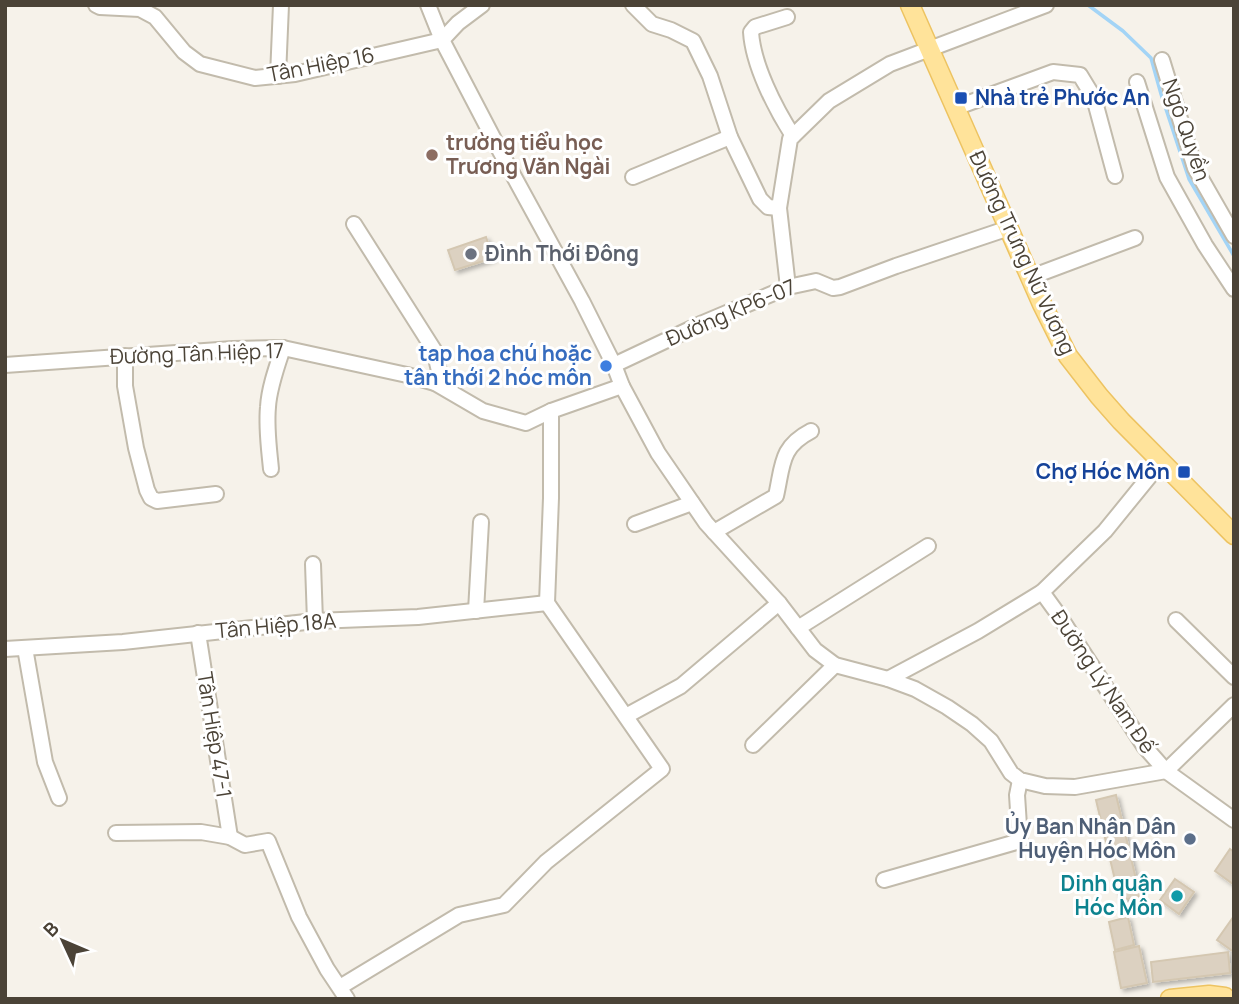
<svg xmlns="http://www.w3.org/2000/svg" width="1239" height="1004" font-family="Manrope,sans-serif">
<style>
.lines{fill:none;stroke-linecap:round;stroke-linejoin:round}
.stream{stroke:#a3d4f6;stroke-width:3.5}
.building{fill:#dcd1c1;stroke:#d4c7b1;stroke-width:2;filter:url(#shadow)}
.minor-casing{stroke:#c2bbac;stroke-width:18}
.major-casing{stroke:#edc361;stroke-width:21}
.minor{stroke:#fff;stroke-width:14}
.major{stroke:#ffe39a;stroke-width:18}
.transit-dot{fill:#1a4fb4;stroke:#fff;stroke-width:2.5}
.education-dot{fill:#8d6e63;stroke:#fff;stroke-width:2.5}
.worship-dot{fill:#6b7280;stroke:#fff;stroke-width:2.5}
.shop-dot{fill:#3f7fe0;stroke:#fff;stroke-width:2.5}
.service-dot{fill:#5c6f8a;stroke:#fff;stroke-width:2.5}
.culture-dot{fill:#0f9aa8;stroke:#fff;stroke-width:2.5}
.labels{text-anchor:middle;stroke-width:6;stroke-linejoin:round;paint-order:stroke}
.street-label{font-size:21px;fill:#4b4337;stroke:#fff}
.transit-label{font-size:21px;font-weight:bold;fill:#164399;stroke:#fff;text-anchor:start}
.education-label{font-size:21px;font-weight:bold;fill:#785e54;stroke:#fff;text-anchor:start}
.worship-label{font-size:21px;font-weight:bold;fill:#5b616d;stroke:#fff;text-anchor:start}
.shop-label{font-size:21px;font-weight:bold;fill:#366cbe;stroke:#fff;text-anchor:end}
.service-label{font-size:21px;font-weight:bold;fill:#4e5e75;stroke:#fff;text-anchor:end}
.culture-label{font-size:21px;font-weight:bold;fill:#0d838f;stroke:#fff;text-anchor:end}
</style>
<defs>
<filter id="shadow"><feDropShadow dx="3" dy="3" stdDeviation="2" flood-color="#0004"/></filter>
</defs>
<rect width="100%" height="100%" fill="#f6f2ea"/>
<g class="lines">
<!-- stream -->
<path class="stream" d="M1088,5L1123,31L1151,58L1161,94L1189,179L1234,256"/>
</g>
<!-- building -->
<g class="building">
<path d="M486,237L493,258L455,270L448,250Z"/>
<path d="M1116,795L1140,896L1120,901L1096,800Z"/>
<path d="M1230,849L1234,852L1233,884L1215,871Z"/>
<path d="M1175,879L1194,892L1179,914L1160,900Z"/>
<path d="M1234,916V952L1217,940Z"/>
<path d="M1128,917L1134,945L1115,950L1109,922Z"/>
<path d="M1139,946L1147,983L1121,988L1114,952Z"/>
<path d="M1228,952L1230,973L1153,982L1151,962Z"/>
</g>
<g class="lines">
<defs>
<g id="minor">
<path d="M96,5L100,7L140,9L155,17L184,52L200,64L255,78L295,74L442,40L458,23L482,5"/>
<path d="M428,5L442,40L500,151L582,301L614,365L622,386L658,453L706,523L779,603L815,650L835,665L888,679L915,689L947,707L972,724L991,741L1011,773L1020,780L1045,786L1075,787L1166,771"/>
<path d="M633,5L652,24L671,30L693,41L710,76L730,137L760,199L768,207L779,208"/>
<path d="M787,17L755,27L751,32C753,65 775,108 793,136"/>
<path d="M1162,60L1195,168L1234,236"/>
<path d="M278,76L281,5"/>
<path d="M1137,82L1167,177L1205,245L1234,289"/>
<path d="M955,108L1053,72L1080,75L1094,98L1115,176"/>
<path d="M633,177L730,137"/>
<path d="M354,224L434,350L440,375L435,383"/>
<path d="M1031,277L1135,238"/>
<path d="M788,287L779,208L790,139L829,101L890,64L1046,5"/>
<path d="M125,356V386L136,448L147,490L151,498L157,501L216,494"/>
<path d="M5,365L233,349L283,348L407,375L435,383L483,411L526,423L551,411L622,386"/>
<path d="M614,365L703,323L788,287L816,281L833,288L840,287L896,266L1009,228"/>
<path d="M271,469C269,448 266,428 268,407C269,388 277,366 283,348"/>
<path d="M635,524L692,503"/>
<path d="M714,532L776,496C783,465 780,447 811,431"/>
<path d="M313,564L315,621"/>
<path d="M1042,592L1058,614L1144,746L1166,771L1234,820"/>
<path d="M476,611L481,522"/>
<path d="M1176,620L1234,677"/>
<path d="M798,628L928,546"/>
<path d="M198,633L230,837"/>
<path d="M25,648L45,762L59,798"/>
<path d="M5,649L123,642L315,621L418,617L547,603"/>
<path d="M888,679L978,631L1042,592L1105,531L1162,461"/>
<path d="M626,716L681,686L779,603"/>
<path d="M753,745L835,665"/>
<path d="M1166,771L1234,705"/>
<path d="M116,833L201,832L230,837L245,845L268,841L299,917L327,969L347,999"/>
<path d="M884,880L1020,841L1017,795L1020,780"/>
<path d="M340,987L459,915L504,905L546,862L662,769L547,603L551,498V411"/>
</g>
<g id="major">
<path d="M910,5L1042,304L1068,356L1099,396L1121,421L1234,535"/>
<path d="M1170,999L1209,995L1225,997"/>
</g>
</defs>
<!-- minor casing -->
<use href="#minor" class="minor-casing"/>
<!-- major casing -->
<use href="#major" class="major-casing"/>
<!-- minor -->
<use href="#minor" class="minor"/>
<!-- major -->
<use href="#major" class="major"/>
</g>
<!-- markers -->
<g class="transit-dot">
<rect x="954" y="91" width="14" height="14" rx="3.5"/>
<rect x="1177" y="465" width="14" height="14" rx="3.5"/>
</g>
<circle class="education-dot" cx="432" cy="155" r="7"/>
<circle class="worship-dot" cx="471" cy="254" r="7"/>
<circle class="shop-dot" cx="606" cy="366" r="7"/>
<circle class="service-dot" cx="1190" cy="839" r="7"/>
<circle class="culture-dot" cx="1177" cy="896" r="7"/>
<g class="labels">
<!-- street labels -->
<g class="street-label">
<text transform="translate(321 65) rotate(-11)" y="7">Tân Hiệp 16</text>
<text transform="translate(1186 130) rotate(71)" y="7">Ngô Quyền</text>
<text transform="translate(1022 253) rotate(65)" y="7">Đường Trưng Nữ Vương</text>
<text transform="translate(731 313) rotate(-23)" y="7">Đường KP6-07</text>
<text transform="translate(197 354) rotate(-2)" y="7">Đường Tân Hiệp 17</text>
<text transform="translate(276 626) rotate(-5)" y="7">Tân Hiệp 18A</text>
<text transform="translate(1103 682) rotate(56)" y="7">Đường Lý Nam Đế</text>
<text transform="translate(214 735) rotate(81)" y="7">Tân Hiệp 47-1</text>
</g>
<!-- transit labels -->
<g class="transit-label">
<text x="975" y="105">Nhà trẻ Phước An</text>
<text x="1170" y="479" text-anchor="end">Chợ Hóc Môn</text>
</g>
<!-- education labels -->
<g class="education-label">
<text x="446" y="150">trường tiểu học<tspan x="446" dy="24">Trương Văn Ngài</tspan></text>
</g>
<!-- worship labels -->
<g class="worship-label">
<text x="485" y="261">Đình Thới Đông</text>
</g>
<!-- shop labels -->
<g class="shop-label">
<text x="592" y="361">tap hoa chú hoặc<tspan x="592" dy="24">tân thới 2 hóc môn</tspan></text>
</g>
<!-- service labels -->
<g class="service-label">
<text x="1176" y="834">Ủy Ban Nhân Dân<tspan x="1176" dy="24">Huyện Hóc Môn</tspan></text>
</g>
<!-- culture labels -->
<g class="culture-label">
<text x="1163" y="891">Dinh quận<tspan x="1163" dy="24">Hóc Môn</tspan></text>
</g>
</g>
<!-- border -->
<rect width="1239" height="1004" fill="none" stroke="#4b4337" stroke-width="14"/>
<!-- north arrow -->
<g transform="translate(63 941) rotate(314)" stroke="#ffffff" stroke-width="5" paint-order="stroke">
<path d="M0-5L12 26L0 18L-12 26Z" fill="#4b4337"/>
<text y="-10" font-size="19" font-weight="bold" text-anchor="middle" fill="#4b4337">B</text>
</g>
</svg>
